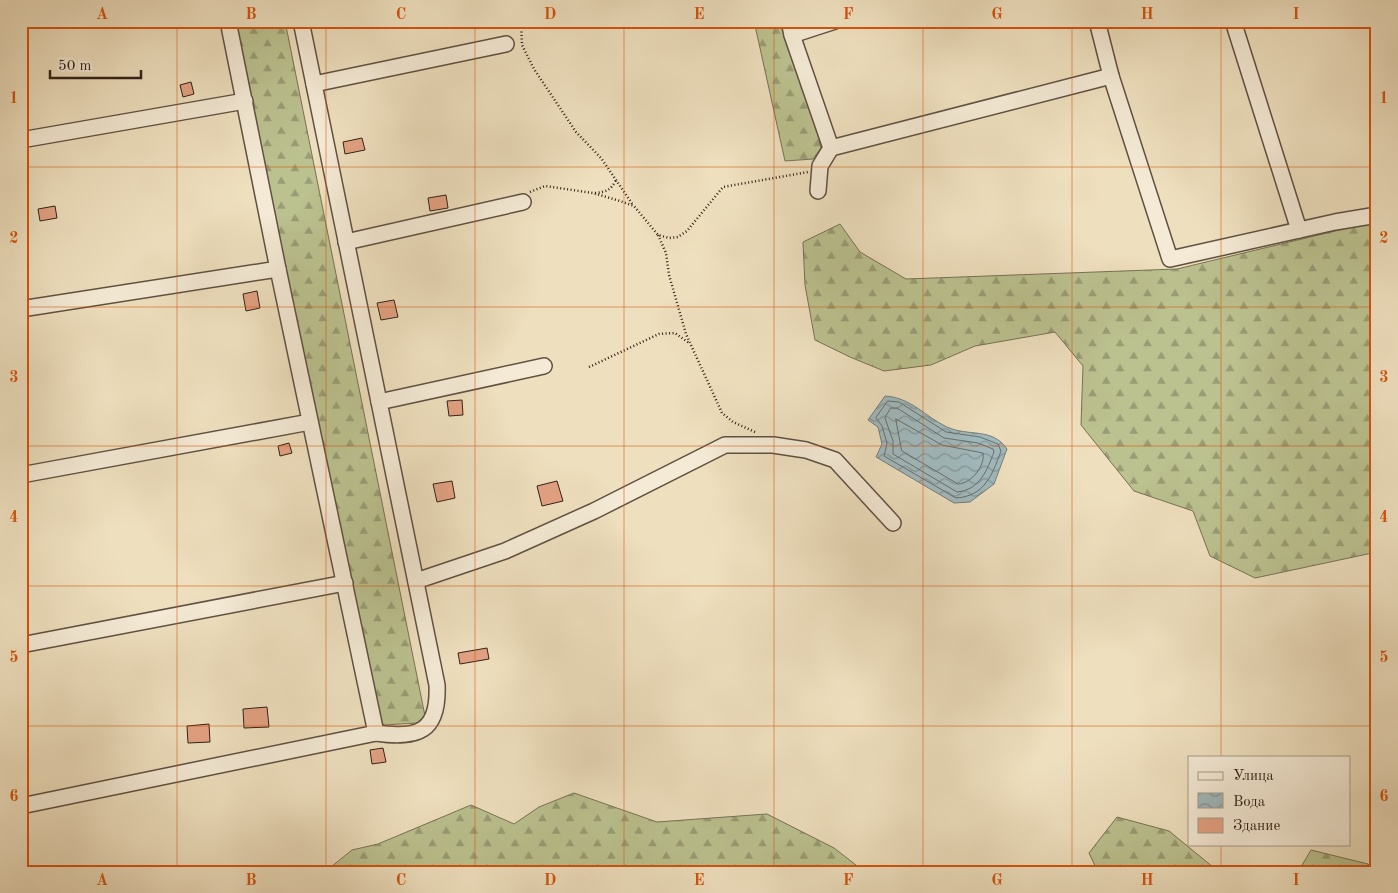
<svg xmlns="http://www.w3.org/2000/svg" width="1398" height="893" font-family="'Old Standard TT',serif">
<style>
.forest{fill:url(#forest-firs);stroke:#767254}
.water{fill:url(#water-waves);stroke:#747d7b}
.lines{fill:none;stroke-linecap:round;stroke-linejoin:round}
.shore{stroke:#686e6b;stroke-width:1}
.building{fill:#e3a283;stroke:#312219}
.minor-casing{stroke:#605142;stroke-width:18}
.path{stroke:#312219;stroke-width:2.5;stroke-dasharray:1 2.5;stroke-linecap:butt}
.minor{stroke:#f4ead5;stroke-width:15}
.grid{fill:none;stroke:#d6540d;stroke-width:1;stroke-opacity:0.55}
.neatline{fill:none;stroke:#d6540d;stroke-width:2}
.grid-label{font-size:16px;text-anchor:middle;font-weight:bold;fill:#d6540d}
</style>
<defs>
<pattern id="forest-firs" width="22" height="20" patternUnits="userSpaceOnUse" patternTransform="scale(1.25)"><rect width="22" height="20" fill="#bbc18f"/><path d="M5 1l3.5 6h-7zM16 11l3.5 6h-7z" fill="#999c74"/></pattern>
<pattern id="water-waves" width="16" height="10" patternUnits="userSpaceOnUse" patternTransform="scale(1.25)"><rect width="16" height="10" fill="#a0b9bd"/><path d="M0 5q4-4 8 0t8 0" fill="none" stroke="#839699"/></pattern>
</defs>
<rect width="100%" height="100%" fill="#eedfbe"/>
<filter id="stains"><feTurbulence type="fractalNoise" baseFrequency=".004" numOctaves="4"/><feColorMatrix values="0 0 0 0 .2 0 0 0 0 .09 0 0 0 0 .02 0 0 0 .5 -.17"/></filter>
<radialGradient id="worn" r=".72"><stop offset=".6" stop-color="#630" stop-opacity="0"/><stop offset="1" stop-color="#630" stop-opacity=".3"/></radialGradient>
<!-- forest -->
<g class="forest">
<path d="M232,21H285L425,716L417,723L384,725L373,712Z"/>
<path d="M754,21H791L821,148L813,159L785,161Z"/>
<path d="M1377,221V552L1255,578L1210,556L1193,511L1134,491L1081,425L1083,366L1055,332L975,346L931,365L884,371L850,357L815,340L805,285L803,242L840,224L860,252L906,279L1177,269Z"/>
<path d="M574,793L657,822L767,814L834,848L865,872L326,871L352,850L378,844L471,805L514,824L539,807Z"/>
<path d="M1117,817L1169,831L1219,872H1098L1089,853Z"/>
<path d="M1311,850L1368,864L1375,872H1298Z"/>
</g>
<!-- water -->
<path class="water" d="M885,396C912,398 924,416 947,427C969,437 992,427 1007,449L994,484L970,502L954,503L876,457L882,444L878,427L868,420Z"/>
<g class="lines">
<!-- shore -->
<g class="shore">
<path d="M888,401L899,402L946,432L980,437L998,444L1001,451C992,475 985,496 956,498L884,456L887,443L882,426L876,418Z"/>
<path d="M891,408H897L944,438L978,443L993,449L994,452C987,470 980,490 957,492L893,454V441L885,418Z"/>
<path d="M896,419L942,445L983,453C985,466 972,483 958,484L902,451Z"/>
</g>
</g>
<!-- building -->
<g class="building">
<path d="M191,82L194,94L183,97L180,85Z"/>
<path d="M362,138L365,150L345,154L343,142Z"/>
<path d="M446,195L448,208L430,211L428,198Z"/>
<path d="M55,206L57,218L40,221L38,209Z"/>
<path d="M257,291L260,308L246,311L243,294Z"/>
<path d="M394,300L398,317L381,320L377,303Z"/>
<path d="M462,400L463,415L449,416L447,401Z"/>
<path d="M289,443L292,453L280,456L278,446Z"/>
<path d="M452,481L455,498L437,502L433,484Z"/>
<path d="M557,481L563,501L542,506L537,486Z"/>
<path d="M487,648L489,659L460,664L458,653Z"/>
<path d="M267,707L269,727L244,728L243,709Z"/>
<path d="M209,724L210,742L188,743L187,726Z"/>
<path d="M383,748L386,762L372,764L370,750Z"/>
</g>
<g class="lines">
<defs>
<g id="minor">
<path d="M228,21L278,269L376,733"/>
<path d="M789,21L792,35L831,148L820,166L818,191"/>
<path d="M1097,21L1111,76L1170,259L1335,222L1377,215"/>
<path d="M1233,21L1299,230"/>
<path d="M792,35L835,21"/>
<path d="M314,84L506,44"/>
<path d="M21,140L245,101"/>
<path d="M831,148L1111,76"/>
<path d="M346,242L523,202"/>
<path d="M21,309L278,269"/>
<path d="M379,402L544,366"/>
<path d="M21,475L310,422"/>
<path d="M416,581L505,551L594,511L725,445H773L806,450L835,460L893,523"/>
<path d="M21,645L345,583"/>
<path d="M21,806L376,733C418,739 439,732 437,685L301,21"/>
</g>
</defs>
<!-- minor casing -->
<use href="#minor" class="minor-casing"/>
<!-- path -->
<g class="path">
<path d="M521,21L522,45L534,69L576,132L601,158L633,205"/>
<path d="M530,192L545,186L593,193L620,201L634,206L658,235L669,238L678,237L687,231L723,187L808,172"/>
<path d="M595,193C606,192 611,190 616,180"/>
<path d="M658,235L666,253L669,275L686,334L722,413L733,422L755,432"/>
<path d="M589,367L659,334L675,333L689,343"/>
</g>
<!-- minor -->
<use href="#minor" class="minor"/>
</g>
<!-- grid -->
<path class="grid" d="M177,21V872M326,21V872M475,21V872M624,21V872M774,21V872M923,21V872M1072,21V872M1221,21V757M21,167H1377M21,307H1377M21,446H1377M21,586H1377M21,726H1377M1221,844V872"/>
<!-- margin -->
<rect width="1398" height="893" fill="none" stroke="#eedfbe" stroke-width="55"/>
<!-- legend -->
<rect x="1188" y="756" width="162" height="90" fill="#f4ead5" stroke="#a69a8a"/>
<rect x="1198" y="772" width="25" height="8" fill="#f4ead5" stroke="#a69a8a"/>
<text x="1233" y="780" font-size="15" fill="#312219">Улица</text>
<rect x="1198" y="793" width="25" height="15" fill="url(#water-waves)" stroke="#a69a8a"/>
<text x="1233" y="806" font-size="15" fill="#312219">Вода</text>
<rect x="1198" y="818" width="25" height="15" fill="#e3a283" stroke="#a69a8a"/>
<text x="1233" y="830" font-size="15" fill="#312219">Здание</text>
<!-- scale -->
<path d="M50 70v8h91v-8" fill="none" stroke="#312219" stroke-width="2.5"/>
<text x="58" y="70" font-size="15" fill="#312219" stroke="#f4ead5" stroke-width="4" paint-order="stroke">50 m</text>
<rect x="28" y="28" width="1342" height="838" class="neatline"/>
<g class="grid-label">
<text x="102" y="19">A</text>
<text x="251" y="19">B</text>
<text x="401" y="19">C</text>
<text x="550" y="19">D</text>
<text x="699" y="19">E</text>
<text x="848" y="19">F</text>
<text x="997" y="19">G</text>
<text x="1147" y="19">H</text>
<text x="1296" y="19">I</text>
<text x="14" y="103">1</text>
<text x="1384" y="103">1</text>
<text x="14" y="243">2</text>
<text x="1384" y="243">2</text>
<text x="14" y="382">3</text>
<text x="1384" y="382">3</text>
<text x="14" y="522">4</text>
<text x="1384" y="522">4</text>
<text x="14" y="662">5</text>
<text x="1384" y="662">5</text>
<text x="14" y="801">6</text>
<text x="1384" y="801">6</text>
<text x="102" y="885">A</text>
<text x="251" y="885">B</text>
<text x="401" y="885">C</text>
<text x="550" y="885">D</text>
<text x="699" y="885">E</text>
<text x="848" y="885">F</text>
<text x="997" y="885">G</text>
<text x="1147" y="885">H</text>
<text x="1296" y="885">I</text>
</g>
<rect width="100%" height="100%" filter="url(#stains)"/>
<rect width="100%" height="100%" fill="url(#worn)"/>
</svg>
